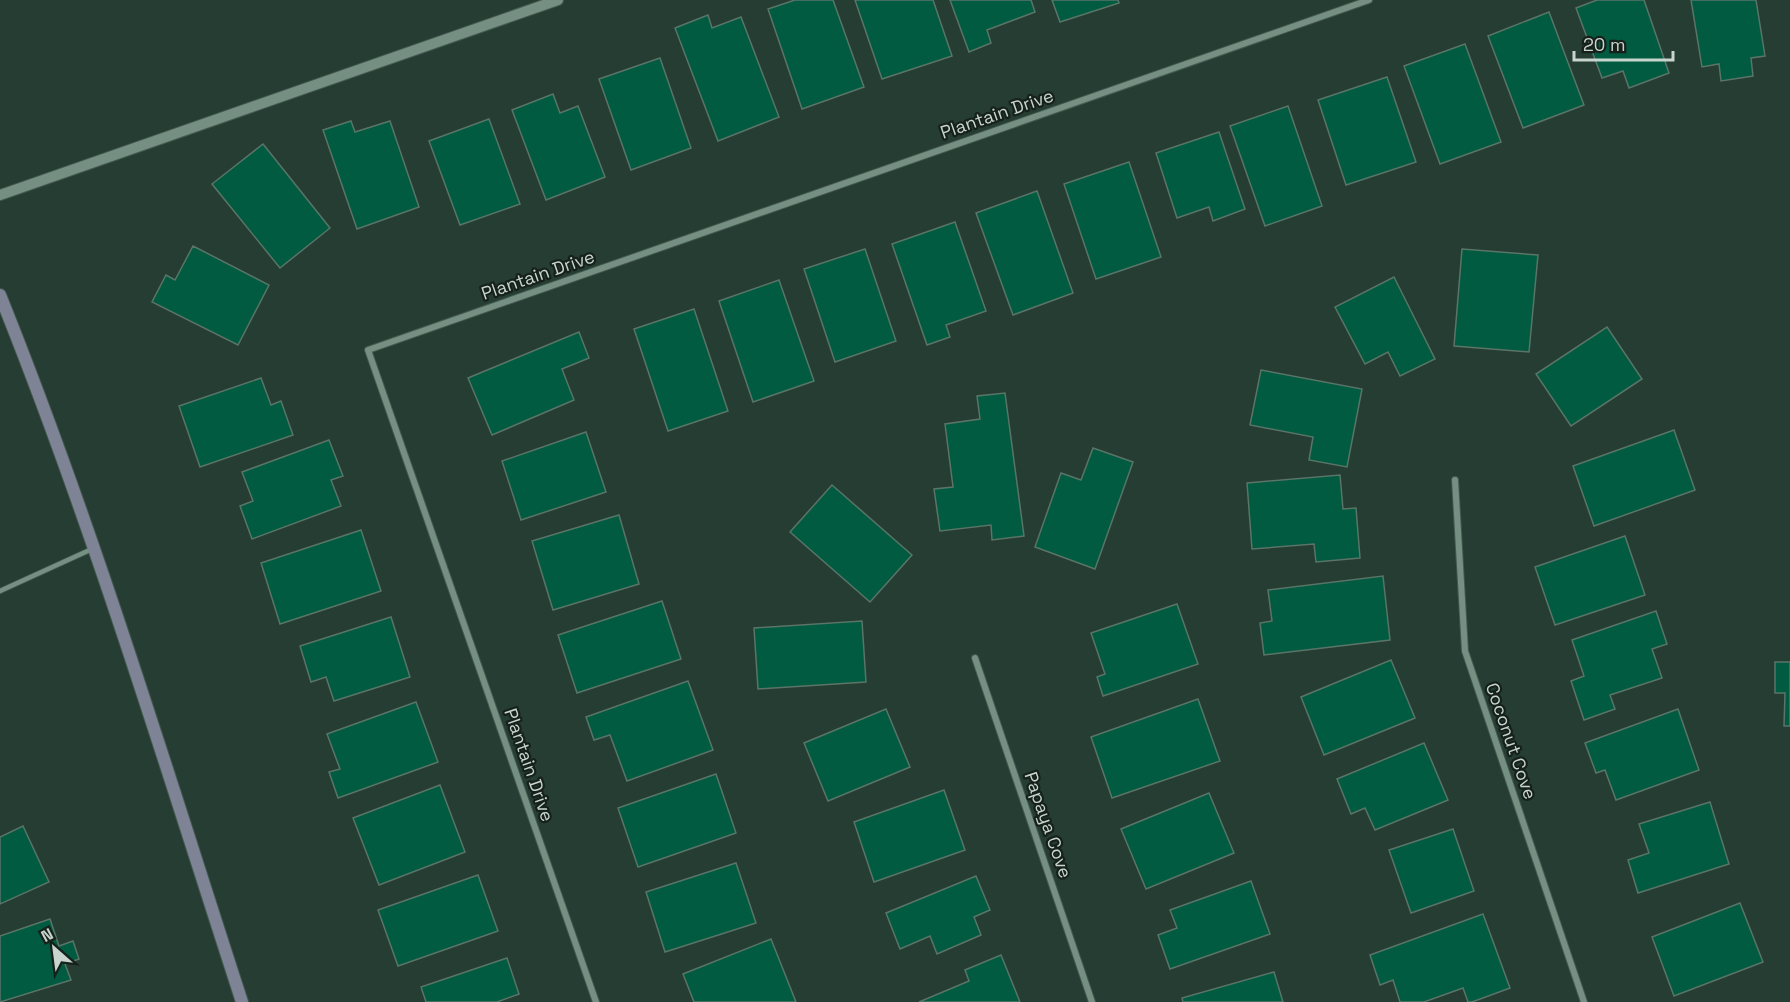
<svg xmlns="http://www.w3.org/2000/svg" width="1790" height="1002" font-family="'Space Grotesk',sans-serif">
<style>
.building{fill:#005b40;stroke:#5a7468;stroke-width:1.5}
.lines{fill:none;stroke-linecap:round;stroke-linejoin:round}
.service-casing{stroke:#445950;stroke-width:6}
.minor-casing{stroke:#445950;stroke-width:8}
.tertiary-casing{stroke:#445950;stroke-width:12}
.secondary-casing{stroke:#445950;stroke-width:14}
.service{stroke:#758f83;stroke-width:4.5}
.minor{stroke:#758f83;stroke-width:6}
.tertiary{stroke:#758f83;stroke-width:10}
.secondary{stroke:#7f8396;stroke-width:12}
.labels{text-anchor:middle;stroke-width:4.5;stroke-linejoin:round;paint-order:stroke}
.street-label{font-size:18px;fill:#c7d5ce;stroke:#17211c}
</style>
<rect width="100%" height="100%" fill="#253d32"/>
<!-- building -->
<g class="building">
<path d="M795,0H833L864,87L802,109L768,9Z"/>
<path d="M855,0H933L952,56L882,79Z"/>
<path d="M950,0H1031L1035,12L987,30L991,43L969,52Z"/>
<path d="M1052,0H1118L1119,3L1060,22Z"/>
<path d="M1597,0H1644L1669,73L1629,88L1623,71L1602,78L1576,8Z"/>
<path d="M1691,0H1756L1765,56L1751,58L1753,76L1721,81L1719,64L1702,67Z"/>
<path d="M1549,12L1584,105L1523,128L1488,36Z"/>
<path d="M708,15L712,28L741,17L779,117L718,141L675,28Z"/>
<path d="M1465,44L1501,142L1440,164L1404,66Z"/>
<path d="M660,58L691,148L631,170L599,79Z"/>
<path d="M1387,77L1416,162L1346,185L1318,100Z"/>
<path d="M553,94L560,113L578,106L605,177L546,200L512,110Z"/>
<path d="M1288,106L1322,206L1265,226L1230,126Z"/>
<path d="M489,119L520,204L460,225L429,141Z"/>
<path d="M351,121L355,132L390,121L419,207L357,229L323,130Z"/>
<path d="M1219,132L1245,209L1213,221L1209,207L1177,218L1156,153Z"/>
<path d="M263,144L330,228L280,268L212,184Z"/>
<path d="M1129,162L1161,257L1096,279L1064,184Z"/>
<path d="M1037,191L1073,293L1013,315L976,213Z"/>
<path d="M955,222L986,311L946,325L950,337L927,345L892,244Z"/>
<path d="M193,246L269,285L238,345L152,302L166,275L175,280Z"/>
<path d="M865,249L896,341L835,362L804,269Z"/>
<path d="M1462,249L1538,255L1529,352L1454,346Z"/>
<path d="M1394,277L1435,359L1400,376L1388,352L1365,364L1335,307Z"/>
<path d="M779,280L814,381L753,402L719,301Z"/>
<path d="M694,309L728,411L668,431L634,329Z"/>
<path d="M1607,327L1642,379L1571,426L1536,374Z"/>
<path d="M579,332L589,358L562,369L574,400L492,435L468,378Z"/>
<path d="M1261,370L1362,389L1347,467L1309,460L1313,437L1250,425Z"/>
<path d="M261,378L271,405L281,401L293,435L200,467L179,406Z"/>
<path d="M1005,393L1024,536L992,540L991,525L940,531L934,489L953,487L945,424L980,419L977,396Z"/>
<path d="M1674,430L1695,490L1594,526L1573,466Z"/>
<path d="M586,432L606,492L521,520L502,461Z"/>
<path d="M329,440L343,476L331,480L341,506L252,539L240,506L253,501L242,472Z"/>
<path d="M1093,448L1133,462L1095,569L1035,547L1061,473L1081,480Z"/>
<path d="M1340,475L1343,509L1356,508L1360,558L1316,562L1314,544L1252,549L1247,483Z"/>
<path d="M832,485L912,555L870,602L790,532Z"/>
<path d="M619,515L639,584L553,610L532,541Z"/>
<path d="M361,530L381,591L280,624L261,563Z"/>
<path d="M1625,536L1645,595L1555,625L1535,567Z"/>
<path d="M1383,576L1390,640L1264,655L1260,623L1272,621L1268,590Z"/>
<path d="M662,601L681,659L577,693L558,635Z"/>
<path d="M1177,604L1198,664L1103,696L1097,677L1105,674L1091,633Z"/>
<path d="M1656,611L1667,644L1652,649L1662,678L1610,695L1615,709L1584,720L1571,681L1584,676L1572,640Z"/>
<path d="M391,617L410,677L334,701L326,677L311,682L300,646Z"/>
<path d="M862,621L866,682L758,689L754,628Z"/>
<path d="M1391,660L1415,718L1324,755L1301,697Z"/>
<path d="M1775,662H1790V726H1784L1785,693H1775Z"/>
<path d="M688,681L713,750L627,781L610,735L594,740L586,717Z"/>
<path d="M1198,699L1220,761L1112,798L1091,737Z"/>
<path d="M416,702L438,762L338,798L329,772L340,769L327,734Z"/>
<path d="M886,709L910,767L828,801L804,743Z"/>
<path d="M1678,709L1699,770L1616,800L1605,770L1596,773L1585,743Z"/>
<path d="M1424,743L1448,800L1375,830L1365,808L1351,814L1337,779Z"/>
<path d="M716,774L736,833L638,867L618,808Z"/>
<path d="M440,785L465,852L379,885L353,818Z"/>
<path d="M944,790L965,850L874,882L854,822Z"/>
<path d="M1209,793L1234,853L1146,889L1121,829Z"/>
<path d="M1710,802L1729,864L1638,893L1628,860L1649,853L1639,824Z"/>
<path d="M23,826L49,882L0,904V837Z"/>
<path d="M1453,829L1474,891L1411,913L1389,850Z"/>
<path d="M736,863L756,923L665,952L646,892Z"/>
<path d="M478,875L498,931L398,966L378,910Z"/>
<path d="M976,876L990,910L974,917L981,935L937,954L930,936L900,949L886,913Z"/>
<path d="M1251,881L1270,934L1170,969L1158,935L1177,928L1170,910Z"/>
<path d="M1740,903L1763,962L1674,996L1652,937Z"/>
<path d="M1483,914L1510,988L1472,1002H1468L1463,988L1424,1002H1400L1393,980L1380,985L1370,955Z"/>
<path d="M50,919L59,946L73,941L79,959L65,964L71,980L0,1002V936Z"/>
<path d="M771,939L796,1002H694L683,974Z"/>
<path d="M1001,955L1020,1002H919L969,981L965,970Z"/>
<path d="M507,958L519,994L497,1002H426L421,987Z"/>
<path d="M1274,972L1283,1002H1183L1182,998Z"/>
</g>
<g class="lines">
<defs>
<path id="service" d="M0,591L92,549"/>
<g id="minor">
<path d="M1455,480L1465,651L1584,1002"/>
<path d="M975,658L1092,1002"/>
<path d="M596,1002L368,350L1369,0"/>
</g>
<path id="tertiary" d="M0,195L558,0"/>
<path id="secondary" d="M0,295C93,526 165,765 242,1002"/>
</defs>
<!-- service casing -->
<use href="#service" class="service-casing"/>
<!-- minor casing -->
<use href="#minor" class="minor-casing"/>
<!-- tertiary casing -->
<use href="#tertiary" class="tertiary-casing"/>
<!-- secondary casing -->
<use href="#secondary" class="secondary-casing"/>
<!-- service -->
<use href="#service" class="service"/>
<!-- minor -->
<use href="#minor" class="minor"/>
<!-- tertiary -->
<use href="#tertiary" class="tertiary"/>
<!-- secondary -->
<use href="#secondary" class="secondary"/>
</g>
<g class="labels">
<!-- street labels -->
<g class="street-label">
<text transform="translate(997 114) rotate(-19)" y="6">Plantain Drive</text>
<text transform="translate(538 275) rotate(-19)" y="6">Plantain Drive</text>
<text transform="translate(1511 741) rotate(71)" y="6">Coconut Cove</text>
<text transform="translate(529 765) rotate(71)" y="6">Plantain Drive</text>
<text transform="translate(1048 825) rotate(71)" y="6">Papaya Cove</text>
</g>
</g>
<!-- north arrow -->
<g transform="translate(54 948) rotate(332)" stroke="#17211c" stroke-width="4.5" paint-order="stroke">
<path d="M0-4.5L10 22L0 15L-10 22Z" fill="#c7d5ce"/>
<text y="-9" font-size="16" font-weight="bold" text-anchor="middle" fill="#c7d5ce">N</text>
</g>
<!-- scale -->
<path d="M1574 51v9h99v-9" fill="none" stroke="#c7d5ce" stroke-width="3"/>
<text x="1583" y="51" font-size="18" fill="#c7d5ce" stroke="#17211c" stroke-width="4.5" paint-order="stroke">20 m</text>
</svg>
